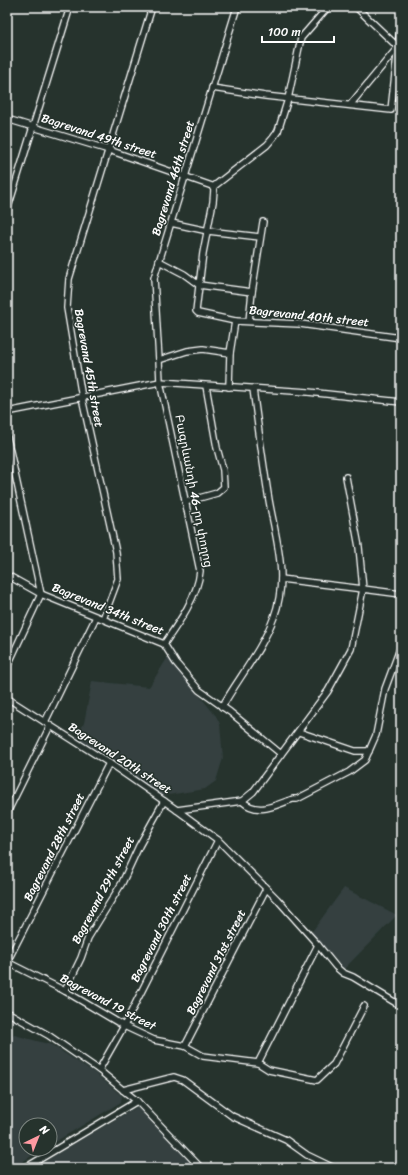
<svg xmlns="http://www.w3.org/2000/svg" width="408" height="1175" font-family="Sriracha,'Noto Sans Armenian',sans-serif">
<style>
.built{fill:#344040}
.lines{fill:none;stroke-linecap:round;stroke-linejoin:round}
.minor-casing{stroke:#fff;stroke-width:8}
.minor{stroke:#26332d;stroke-width:5.5}
.labels{text-anchor:middle;stroke-width:3;stroke-linejoin:round;paint-order:stroke}
.street-label{font-size:12px;fill:#fff;stroke:#26332d}
</style>
<rect width="100%" height="100%" fill="#26332d"/>
<filter id="ink" filterUnits="userSpaceOnUse"><feTurbulence type="fractalNoise" baseFrequency=".025" numOctaves="2"/><feDisplacementMap in="SourceGraphic" scale="8" xChannelSelector="R" yChannelSelector="G"/><feConvolveMatrix kernelMatrix="1 2 1 2 8 2 1 2 1" color-interpolation-filters="sRGB"/></filter>
<g filter="url(#ink)">
<!-- built -->
<g class="built">
<path d="M168,657L216,716L220,724L223,758L216,781L205,789L162,796L76,739L84,723L92,681L149,687Z"/>
<path d="M344,888L397,915L344,969L311,933Z"/>
<path d="M7,1033L52,1045L95,1073L122,1096L121,1102L50,1145V1125H26V1149H43L12,1168H7Z"/>
<path d="M137,1107L195,1168H34L77,1142Z"/>
</g>
<g class="lines">
<defs>
<g id="minor">
<path d="M212,88L265,96L391,110L401,20"/>
<path d="M350,105L398,47L356,7"/>
<path d="M7,119L109,150L212,186L214,190L213,202L203,253L196,311L198,313L235,321"/>
<path d="M213,187L267,145L273,138L278,131L288,99L301,38L328,7"/>
<path d="M7,211L70,7"/>
<path d="M171,223L208,231L260,237"/>
<path d="M159,261L184,274L199,285L252,292L263,222"/>
<path d="M249,321L252,292"/>
<path d="M159,360L154,278L237,7"/>
<path d="M229,387L230,353"/>
<path d="M7,412L160,382L159,360L187,351L203,349L230,353L235,321L300,324L401,338"/>
<path d="M7,437L41,594L7,667"/>
<path d="M185,502L217,493L224,487L223,470L217,448L206,386"/>
<path d="M7,575L41,594L164,644L176,663L199,690L230,712L281,754"/>
<path d="M281,579L363,589L359,547L346,477"/>
<path d="M103,619L118,579L116,552L82,398L67,308L69,279L152,7"/>
<path d="M164,644C178,624 198,596 200,571L160,382L308,392L401,402"/>
<path d="M7,698L109,763L177,810L218,840L277,899L318,945L336,967L343,973L353,977L401,1006"/>
<path d="M222,707C239,677 262,650 274,617C289,577 276,540 269,500C263,463 258,426 253,389"/>
<path d="M45,722L96,617"/>
<path d="M299,732L355,751H369"/>
<path d="M242,801C258,816 275,805 293,799H297L349,772L365,760L376,735L385,689L401,646"/>
<path d="M177,810L242,801L253,792L328,691L351,649L363,589L401,594"/>
<path d="M7,813L50,726"/>
<path d="M7,962L65,991L124,1026L154,1040L185,1046L203,1056L258,1063L269,1070L317,1080L334,1064L364,1006"/>
<path d="M7,962L109,763"/>
<path d="M65,991L81,958L88,938L122,883L139,846L164,801"/>
<path d="M7,1012L48,1035L99,1070L123,1090L137,1101L201,1168"/>
<path d="M185,1046L266,889"/>
<path d="M258,1063L318,945"/>
<path d="M99,1070L124,1026L218,840"/>
<path d="M123,1090L174,1077L183,1080L232,1116L286,1140L307,1155L334,1168"/>
<path d="M25,1168L137,1101"/>
</g>
</defs>
<!-- minor casing -->
<use href="#minor" class="minor-casing"/>
<!-- minor -->
<use href="#minor" class="minor"/>
</g>
</g>
<g class="labels">
<!-- street labels -->
<g class="street-label">
<text transform="translate(99 136) rotate(18)" y="4">Bagrevand 49th street</text>
<text transform="translate(173 178) rotate(-73)" y="4">Bagrevand 46th street</text>
<text transform="translate(309 316) rotate(6)" y="4">Bagrevand 40th street</text>
<text transform="translate(89 368) rotate(80)" y="4">Bagrevand 45th street</text>
<text transform="translate(194 491) rotate(79)" y="4">Բագրևանդի 46-րդ փողոց</text>
<text transform="translate(108 609) rotate(22)" y="4">Bagrevand 34th street</text>
<text transform="translate(120 758) rotate(33)" y="4">Bagrevand 20th street</text>
<text transform="translate(54 847) rotate(-63)" y="4">Bagrevand 28th street</text>
<text transform="translate(103 890) rotate(-62)" y="4">Bagrevand 29th street</text>
<text transform="translate(161 928) rotate(-63)" y="4">Bagrevand 30th street</text>
<text transform="translate(216 962) rotate(-63)" y="4">Bagrevand 31st street</text>
<text transform="translate(108 1002) rotate(28)" y="4">Bagrevand 19 street</text>
</g>
</g>
<!-- margin -->
<rect width="408" height="1175" fill="none" stroke="#26332d" stroke-width="24"/>
<rect x="12" y="12" width="384" height="1151" fill="none" stroke="#fff" stroke-width="1.5" filter="url(#ink)"/>
<!-- north arrow -->
<g transform="translate(38 1137) rotate(43)"><circle r="19" fill="#26332d" stroke="#7d8581"/>
<path d="M0-3L7 15L0 10L-7 15Z" fill="#ff9aa2"/>
<text y="-6" font-size="11" font-weight="bold" text-anchor="middle" fill="#ffffff">N</text>
</g>
<!-- scale -->
<path d="M262 36v6h72v-6" fill="none" stroke="#ffffff" stroke-width="2"/>
<text x="268" y="36" font-size="12" fill="#ffffff" stroke="#26332d" stroke-width="3" paint-order="stroke">100 m</text>
</svg>
